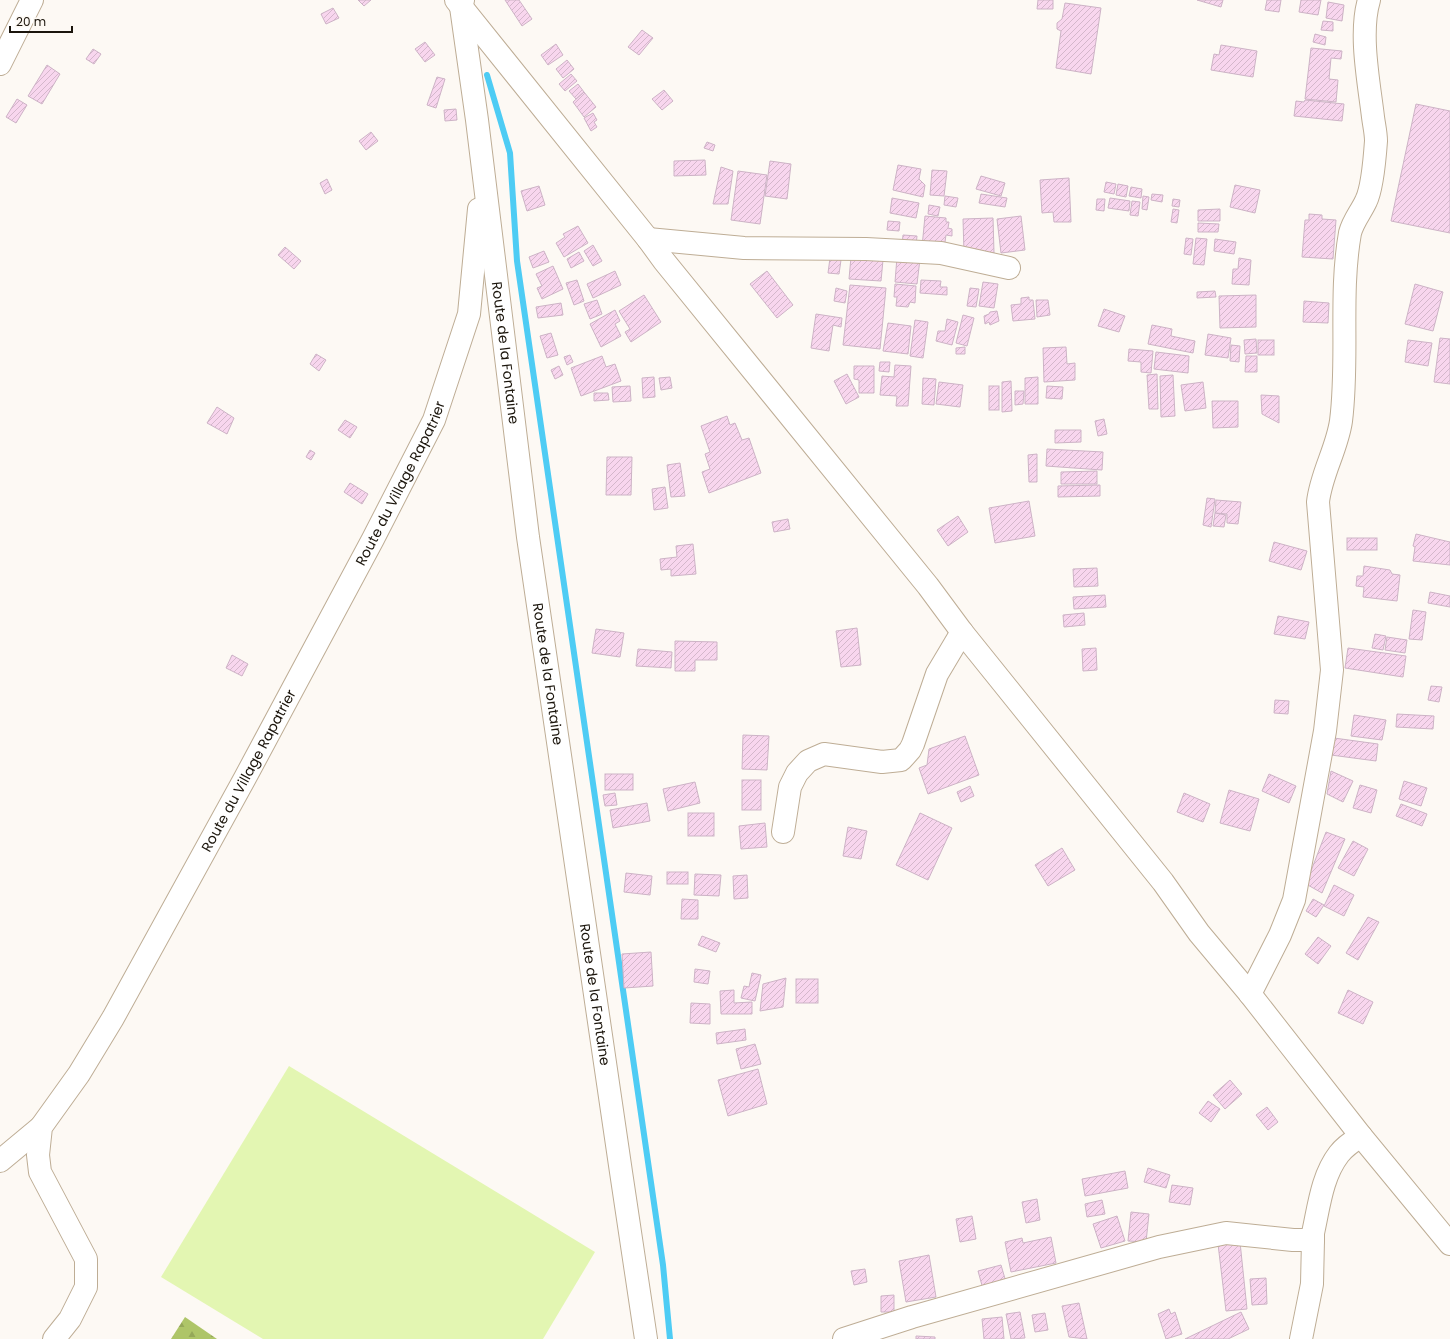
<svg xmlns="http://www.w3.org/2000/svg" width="1450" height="1339" font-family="Poppins,sans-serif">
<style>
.forest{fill:url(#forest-firs)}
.pitch{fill:#e3f6b2}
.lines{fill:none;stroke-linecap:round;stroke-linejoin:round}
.stream{stroke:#4eccf4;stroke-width:6}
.building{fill:url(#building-hatch);stroke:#cdb3c6}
.street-casing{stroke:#bead95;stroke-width:24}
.secondary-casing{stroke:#bead95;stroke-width:24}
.street{stroke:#fff;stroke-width:22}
.secondary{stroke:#fff;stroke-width:22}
.labels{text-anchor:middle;stroke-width:4;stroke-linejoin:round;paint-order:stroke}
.street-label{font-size:14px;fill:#1b150c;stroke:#fdf9f4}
</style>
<defs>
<pattern id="forest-firs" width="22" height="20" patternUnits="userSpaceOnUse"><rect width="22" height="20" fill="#aec568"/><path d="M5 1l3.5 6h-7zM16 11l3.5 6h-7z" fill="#95a859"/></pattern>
<pattern id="building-hatch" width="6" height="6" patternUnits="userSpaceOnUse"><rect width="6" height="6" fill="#f8d6ee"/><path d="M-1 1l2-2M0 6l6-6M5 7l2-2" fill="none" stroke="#d4b7cb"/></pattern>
</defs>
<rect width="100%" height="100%" fill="#fdf9f4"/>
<!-- forest -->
<path class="forest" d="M185,1317L217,1339H171Z"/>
<!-- pitch -->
<path class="pitch" d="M289,1066L595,1252L543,1339H263L161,1277Z"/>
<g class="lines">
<!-- stream -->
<path class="stream" d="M487,75L510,153L517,261L663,1265L670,1339"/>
</g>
<!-- building -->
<g class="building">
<path d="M358,0H371L364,6Z"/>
<path d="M505,0H519L532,19L522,26Z"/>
<path d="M1038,0H1053V9H1037Z"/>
<path d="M1197,0H1223L1221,7Z"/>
<path d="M1267,0H1281L1279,12L1265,10Z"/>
<path d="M1301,0H1321L1318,15L1299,12Z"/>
<path d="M1328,2L1344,5L1342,21L1326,18Z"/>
<path d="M1065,3L1101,8L1091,74L1056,68L1061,31L1057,29V23L1062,19Z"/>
<path d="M333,8L339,18L326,24L321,14Z"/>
<path d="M1323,21L1333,22V31L1321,30Z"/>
<path d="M642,30L653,38L639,55L628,47Z"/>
<path d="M1315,34L1326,37L1325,45L1313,42Z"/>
<path d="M425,42L435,55L425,62L415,49Z"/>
<path d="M556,44L563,55L548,65L541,55Z"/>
<path d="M1221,45L1257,51L1253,77L1211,70L1214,54L1219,55Z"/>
<path d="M1311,48L1342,51L1341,59L1331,58L1329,79L1338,80L1336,102L1305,99Z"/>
<path d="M93,49L101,54L94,64L86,59Z"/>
<path d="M567,60L574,69L563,78L556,69Z"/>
<path d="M47,65L60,74L42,104L28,96Z"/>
<path d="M571,74L577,81L565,91L559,84Z"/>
<path d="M437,77L445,79L436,108L427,105Z"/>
<path d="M578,84L584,92L576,99L569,91Z"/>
<path d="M664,90L673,101L662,110L652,99Z"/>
<path d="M584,92L596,107L584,117L573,102Z"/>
<path d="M17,99L27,105L16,123L6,117Z"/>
<path d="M1305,100L1344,104L1342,121L1294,116L1296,101L1304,102Z"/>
<path d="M1416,104L1450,111V233L1391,221Z"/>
<path d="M456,109L457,120L445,121L444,110Z"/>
<path d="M593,113L597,120L594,122L597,127L591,131L584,118Z"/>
<path d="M371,132L378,141L366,150L359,141Z"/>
<path d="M707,142L715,145L713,151L704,148Z"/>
<path d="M705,160L706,175L674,176V161Z"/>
<path d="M770,161L791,164L787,199L765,196Z"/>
<path d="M898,165L921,169L919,179L925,185L923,197L893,190Z"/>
<path d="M721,167L733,171L728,204H713Z"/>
<path d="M932,170L947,171L944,196L930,195Z"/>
<path d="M738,171L767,175L760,224L731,220Z"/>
<path d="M981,176L1005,183L1001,196L976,189Z"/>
<path d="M1069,178L1071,222H1054L1053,212L1042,213L1040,180Z"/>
<path d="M327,179L332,190L325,194L320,183Z"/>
<path d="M1106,182L1116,184L1114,194L1104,192Z"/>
<path d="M1118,184L1128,186L1126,197L1116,195Z"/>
<path d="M1235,185L1260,190L1255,213L1230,207Z"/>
<path d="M539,186L545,205L527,211L521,191Z"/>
<path d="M1131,187L1142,189L1141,198L1129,196Z"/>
<path d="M981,194L1007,198L1005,207L979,203Z"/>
<path d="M1152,194L1163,195L1162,202L1151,200Z"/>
<path d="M945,196L958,198L956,207L944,205Z"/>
<path d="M1143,196L1149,197L1147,210L1142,209Z"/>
<path d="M892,198L919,203L916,218L890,213Z"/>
<path d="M1110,198L1130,201L1129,211L1108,208Z"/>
<path d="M1097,199H1105L1104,211L1096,210Z"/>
<path d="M1173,199L1180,200L1179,207L1172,206Z"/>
<path d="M1132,201L1140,202L1138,216L1130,215Z"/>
<path d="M929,205L940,207L938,216L928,214Z"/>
<path d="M1173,209L1179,210L1177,223L1171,222Z"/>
<path d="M1220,209V221H1198V210Z"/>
<path d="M1309,214L1322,215V219L1336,220L1333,259L1302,257L1305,220H1309Z"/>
<path d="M925,216L946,218V222H949L948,228L952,229V236L946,235L944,249L922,247Z"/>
<path d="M1021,216L1025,250L1001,253L997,219Z"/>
<path d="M993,218L994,253H964L963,219Z"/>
<path d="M888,221L900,222L899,231L887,230Z"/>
<path d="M1198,223L1219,224L1218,232H1198Z"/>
<path d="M578,226L588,243L564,257L556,243L565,237L563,234Z"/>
<path d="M903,235L917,236L916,246L902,245Z"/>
<path d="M1186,238L1193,239L1191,255L1184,254Z"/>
<path d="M1196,238L1207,239L1204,265L1193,264Z"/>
<path d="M1215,239L1236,242L1234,254L1214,251Z"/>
<path d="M593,245L602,261L593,266L584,251Z"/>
<path d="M285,247L301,261L294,269L278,255Z"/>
<path d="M544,251L549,262L533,268L529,257Z"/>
<path d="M579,252L584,261L571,268L567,259Z"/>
<path d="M851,257L883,260L881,281L849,279Z"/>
<path d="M897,257L920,259L917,284L895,282Z"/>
<path d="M830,258L841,260L839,274L828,273Z"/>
<path d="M1239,258L1251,260L1249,285L1232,284L1233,269H1238Z"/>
<path d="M553,266L563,289L542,299L537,288L542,286L536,274Z"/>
<path d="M615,271L621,285L593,298L587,284Z"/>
<path d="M767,271L793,305L777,318L750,284Z"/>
<path d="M577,280L584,301L574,305L566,283Z"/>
<path d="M921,280L941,281L940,287H947V295L920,293Z"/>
<path d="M983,282L998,284L994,308L979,306Z"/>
<path d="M895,284L916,286L915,303L910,302L908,307L896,306L897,297H894Z"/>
<path d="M1415,284L1443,292L1433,331L1405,324Z"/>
<path d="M850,285L886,288L880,349L843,345Z"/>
<path d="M836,288L847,291L845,303L834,301Z"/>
<path d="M970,288L979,289L976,307L967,306Z"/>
<path d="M1215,291L1216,297L1197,298V292Z"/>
<path d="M644,295L661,322L631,342L625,332L630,329L619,311Z"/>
<path d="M1256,295V327L1220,328L1219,296Z"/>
<path d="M1029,297V300H1033L1035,319L1013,321L1011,305L1021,304V298Z"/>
<path d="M597,300L602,314L590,319L584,304Z"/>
<path d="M1036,300H1048L1050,315L1037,317Z"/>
<path d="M1304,301L1329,303L1328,323L1303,322Z"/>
<path d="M561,303L563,315L538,318L536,307Z"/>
<path d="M1104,309L1125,316L1119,332L1098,326Z"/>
<path d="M615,310L620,321L615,324L621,336L601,347L590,324Z"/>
<path d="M997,311L999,321L990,325L989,322L985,324L984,316L989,314L990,312Z"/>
<path d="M816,314L842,318L841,327L833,325L829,351L811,348Z"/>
<path d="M963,315L974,318L967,346L956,343Z"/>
<path d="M947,319L958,322L952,345L936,341L938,331H945Z"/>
<path d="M915,320L928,322L923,358L910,356Z"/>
<path d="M888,323L911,326L908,354L883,351Z"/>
<path d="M1152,325L1172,329L1171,336L1195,341L1193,353L1148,344Z"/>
<path d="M551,333L558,355L547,358L540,336Z"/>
<path d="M1208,334L1231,338L1228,358L1205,355Z"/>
<path d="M1440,338L1450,339V384L1434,382Z"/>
<path d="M1256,339L1257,353L1245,354L1244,340Z"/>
<rect x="1258" y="340" width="16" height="15"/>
<path d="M1408,340L1432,343L1428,366L1405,362Z"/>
<path d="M1231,345L1240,346L1239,362L1230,361Z"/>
<path d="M965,347V354H956V348Z"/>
<path d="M1066,347L1067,364L1075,363V380L1044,382L1043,348Z"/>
<path d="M1129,349L1153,351L1151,373L1141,372V362L1128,361Z"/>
<path d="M1156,352L1189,356L1188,373L1154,369Z"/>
<path d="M316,354L326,360L319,371L310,364Z"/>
<path d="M570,355L573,362L567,365L564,357Z"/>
<path d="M602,356L606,367L615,364L621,381L581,396L571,368Z"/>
<path d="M1246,356H1257V372H1245Z"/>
<path d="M880,362H890L889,372L879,371Z"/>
<path d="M895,365L911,366L908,406H896L897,396L880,395L882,376L894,377Z"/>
<path d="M559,366L563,375L555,379L551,370Z"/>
<path d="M854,366H874V393H859V380L854,379Z"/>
<path d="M847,374L859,397L846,404L834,381Z"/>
<path d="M1157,374L1158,409H1149L1147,375Z"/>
<path d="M1173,375L1175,416L1161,417L1160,376Z"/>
<path d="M654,377L655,397L643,398L642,378Z"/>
<path d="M670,377L672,388L661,390L659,378Z"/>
<path d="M1038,377V404H1025V378Z"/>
<path d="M923,378L936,379L934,405L922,404Z"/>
<path d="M1011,381L1012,411L1002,412V382Z"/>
<path d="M939,382L963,385L960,407L936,404Z"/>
<path d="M1203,382L1206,408L1185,411L1181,385Z"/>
<path d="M630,386L631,401L613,402L612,387Z"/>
<rect x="989" y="386" width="10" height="24"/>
<path d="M1047,386L1063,387L1062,399L1046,398Z"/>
<path d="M1015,391H1024L1023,404L1015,405Z"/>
<path d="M594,393H608L609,400L594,401Z"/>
<path d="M1261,395L1279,396V423L1262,414Z"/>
<path d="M1212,401H1238V427L1213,428Z"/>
<path d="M217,407L234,418L227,434L207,423Z"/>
<path d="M727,416L730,425L735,423L742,440L749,438L761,473L709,493L702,472L710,469L705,454L710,452L701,426Z"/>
<path d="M1104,419L1107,434L1098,436L1095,421Z"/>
<path d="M345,420L357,427L350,438L338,430Z"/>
<path d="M1055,430H1081V442L1055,443Z"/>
<path d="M1047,449L1103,452L1102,470L1046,466Z"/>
<path d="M310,450L315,453L311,460L306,457Z"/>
<path d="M1037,454V482H1029L1028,455Z"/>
<path d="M607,457H632L631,495H606Z"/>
<path d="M680,463L685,496L671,497L667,465Z"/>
<path d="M1097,471V484H1061V472Z"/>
<path d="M350,483L368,494L362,504L344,492Z"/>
<path d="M1100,485V496L1058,497V486Z"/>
<path d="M665,487L668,508L654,510L652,489Z"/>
<path d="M1207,498L1215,499L1211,527L1203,525Z"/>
<path d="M1216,500L1241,502L1238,524L1227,523V514L1215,513Z"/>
<path d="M1029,501L1035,536L995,543L989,508Z"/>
<path d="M1215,513L1226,515L1224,527L1213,526Z"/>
<path d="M958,516L968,532L948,546L937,530Z"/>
<path d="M788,519L790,529L774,532L772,522Z"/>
<path d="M1416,534L1450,542V565L1413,561L1415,547L1413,546Z"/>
<rect x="1347" y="538" width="30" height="12"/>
<path d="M1274,542L1307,551L1301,570L1269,561Z"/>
<path d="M693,544L696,574L671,576V569L661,570L660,559L677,557L676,546Z"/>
<path d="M1364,566L1390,570L1392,574L1400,575L1397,601L1363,597L1364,587L1356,586L1357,576H1363Z"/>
<path d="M1097,568L1098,586L1074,587L1073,569Z"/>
<path d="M1430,592L1450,596V607L1428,603Z"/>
<path d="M1105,595L1106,607L1074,609L1073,597Z"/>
<path d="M1413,610L1426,612L1422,640L1409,639Z"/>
<path d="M1084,613L1085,625L1064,627L1063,615Z"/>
<path d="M1278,616L1309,622L1305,639L1274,634Z"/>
<path d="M857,628L861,665L841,667L836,631Z"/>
<path d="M596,629L624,633L620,657L592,653Z"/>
<path d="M1375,634L1386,636L1383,650L1372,648Z"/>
<path d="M1387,637L1407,640L1405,653L1385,650Z"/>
<path d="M675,641L717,642V660H695V671H675Z"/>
<path d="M1096,648L1097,670L1083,671L1082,649Z"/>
<path d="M1348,648L1406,656L1403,677L1345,668Z"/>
<path d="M638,649L672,652L671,668L636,666Z"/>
<path d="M232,655L248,664L242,676L226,668Z"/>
<path d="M1431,686L1442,687L1439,702L1428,700Z"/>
<path d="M1275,700L1289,701L1288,714L1274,713Z"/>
<path d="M1397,714L1434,716L1433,729L1396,727Z"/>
<path d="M1354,715L1386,720L1382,740L1351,736Z"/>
<path d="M743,735L769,736L767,770L742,769Z"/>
<path d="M965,736L979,775L928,794L919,768L927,765L929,749Z"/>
<path d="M1334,738L1378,744L1376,761L1331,755Z"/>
<path d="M1331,771L1353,781L1343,802L1327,794Z"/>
<rect x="605" y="774" width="28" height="16"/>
<path d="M1269,774L1296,786L1289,803L1262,791Z"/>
<rect x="742" y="780" width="19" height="30"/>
<path d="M1404,781L1427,788L1421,806L1399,799Z"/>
<path d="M695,782L700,803L668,811L663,789Z"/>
<path d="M1360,785L1377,790L1371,813L1353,808Z"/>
<path d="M970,786L974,796L961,802L957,792Z"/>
<path d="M1229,790L1259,799L1250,831L1220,823Z"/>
<path d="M615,793L617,805L605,806L603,795Z"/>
<path d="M1184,793L1210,804L1203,822L1177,812Z"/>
<path d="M647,803L650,821L613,828L610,810Z"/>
<path d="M1401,804L1427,814L1422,826L1396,816Z"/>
<rect x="688" y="813" width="26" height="23"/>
<path d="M920,813L952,828L928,880L896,865Z"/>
<path d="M765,823L767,847L741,849L739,826Z"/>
<path d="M848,827L867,831L861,859L843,856Z"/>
<path d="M1326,832L1345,839L1322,893L1306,884Z"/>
<path d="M1353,841L1368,849L1354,876L1338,868Z"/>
<path d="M1062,848L1075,870L1048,886L1035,865Z"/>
<rect x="667" y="872" width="21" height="12"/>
<path d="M626,873L652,876L650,895L624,892Z"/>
<path d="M695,874L721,875L719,896L694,895Z"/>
<path d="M747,875L748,898L734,899L733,876Z"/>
<path d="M1334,885L1354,895L1344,916L1324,906Z"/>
<path d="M682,899L698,900V919H681Z"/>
<path d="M1313,899L1324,905L1316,917L1306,911Z"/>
<path d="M1368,917L1379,922L1358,960L1346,953Z"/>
<path d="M702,936L720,943L716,952L698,945Z"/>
<path d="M1318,937L1331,946L1318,964L1305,954Z"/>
<path d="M651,952L653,986L624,988L622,954Z"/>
<path d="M695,969L710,971L708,984L694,982Z"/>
<path d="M752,973L761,975L755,1001L741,998L744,986L749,987Z"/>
<path d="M786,978L783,1007L760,1011L763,984Z"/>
<rect x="796" y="979" width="22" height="24"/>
<path d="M734,990V1003L752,1002V1014H721L720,991Z"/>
<path d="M1348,990L1373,1002L1363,1024L1338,1013Z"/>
<path d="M691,1003L710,1004V1024L690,1023Z"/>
<path d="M745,1029L746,1040L717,1044L716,1033Z"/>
<path d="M755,1044L761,1064L741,1069L736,1049Z"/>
<path d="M758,1069L767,1104L728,1116L718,1080Z"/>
<path d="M1230,1080L1242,1094L1225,1109L1213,1095Z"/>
<path d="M1208,1101L1220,1109L1211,1122L1199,1113Z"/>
<path d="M1267,1107L1278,1122L1268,1130L1256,1115Z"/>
<path d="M1148,1168L1170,1175L1166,1188L1144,1182Z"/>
<path d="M1125,1171L1128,1188L1085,1196L1082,1179Z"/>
<path d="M1172,1185L1193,1188L1190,1205L1169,1202Z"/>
<path d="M1037,1199L1040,1220L1026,1223L1022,1202Z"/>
<path d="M1102,1200L1105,1214L1087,1217L1085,1204Z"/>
<path d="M1131,1212L1149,1214L1146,1242L1128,1241Z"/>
<path d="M972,1216L976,1239L960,1242L956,1219Z"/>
<path d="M1117,1216L1125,1241L1101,1248L1093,1224Z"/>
<path d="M1051,1237L1056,1263L1011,1272L1005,1242L1022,1238L1023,1243Z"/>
<path d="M1240,1242L1247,1309L1226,1311L1218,1244Z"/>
<path d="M929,1255L936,1297L906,1302L899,1261Z"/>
<path d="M1001,1265L1006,1282L983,1289L978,1271Z"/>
<path d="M865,1269L867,1282L854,1285L851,1271Z"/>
<path d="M1266,1278L1267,1304L1252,1305L1250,1279Z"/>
<path d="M894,1295V1312H881V1296Z"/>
<path d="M1079,1303L1087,1339L1069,1337L1062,1306Z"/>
<path d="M1169,1309L1171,1314L1175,1312L1182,1334L1166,1339L1158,1314Z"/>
<path d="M1020,1312L1025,1338L1011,1339L1006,1314Z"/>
<path d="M1241,1312L1249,1329L1228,1339H1185Z"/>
<path d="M1045,1313L1048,1330L1035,1332L1032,1315Z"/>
<path d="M1002,1317L1004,1339H984L982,1319Z"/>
<path d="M916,1336L935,1337V1339H916Z"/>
</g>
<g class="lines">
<defs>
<g id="street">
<path id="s1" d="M463,0L461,7L477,120L528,537L621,1172L646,1339"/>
<path d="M0,64L32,0"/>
<path d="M648,239L744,248L866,249L941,253L1009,268"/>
<path d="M783,832L790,787L797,773L808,761L824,754L882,762L901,760L910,750L913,744L937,674L962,632"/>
<path d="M1250,994L1280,935L1294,900L1325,731L1332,670L1318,502C1321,474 1337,449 1341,421C1349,359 1339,295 1350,233C1353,221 1361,212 1366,201C1372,189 1375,155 1376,141C1376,133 1374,125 1373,117C1369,83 1359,33 1369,0"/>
<path d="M0,1161L41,1127"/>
<path id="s2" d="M54,1339L70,1319L86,1287V1259L40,1172L38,1155L41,1127L79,1074L113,1018L245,778L373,539L434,420L469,314L479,209"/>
<path d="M844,1339L912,1317L1159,1247L1226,1233L1293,1240H1313V1233C1319,1206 1322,1176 1339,1154C1345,1146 1353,1141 1361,1136"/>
<path d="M1301,1339L1312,1284L1313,1240"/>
</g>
<path id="secondary" d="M456,0L648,239L664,261L928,586L962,632L1163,882L1199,933L1250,994L1361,1136L1450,1244"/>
</defs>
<!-- street casing -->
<use href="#street" class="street-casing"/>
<!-- secondary casing -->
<use href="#secondary" class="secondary-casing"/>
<!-- street -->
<use href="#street" class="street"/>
<!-- secondary -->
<use href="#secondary" class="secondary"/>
</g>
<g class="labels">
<!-- street labels -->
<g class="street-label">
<text dy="5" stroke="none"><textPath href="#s1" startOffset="356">Route de la Fontaine</textPath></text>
<text dy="5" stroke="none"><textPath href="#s2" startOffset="971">Route du Village Rapatrier</textPath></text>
<text dy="5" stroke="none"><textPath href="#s1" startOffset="680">Route de la Fontaine</textPath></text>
<text dy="5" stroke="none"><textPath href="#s2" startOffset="646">Route du Village Rapatrier</textPath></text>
<text dy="5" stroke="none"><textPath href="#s1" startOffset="1004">Route de la Fontaine</textPath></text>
</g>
</g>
<!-- scale -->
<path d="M10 26v6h62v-6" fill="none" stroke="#1b150c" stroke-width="2"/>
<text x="16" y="26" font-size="12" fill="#1b150c" stroke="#fdf9f4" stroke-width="3" paint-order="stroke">20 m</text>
</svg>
